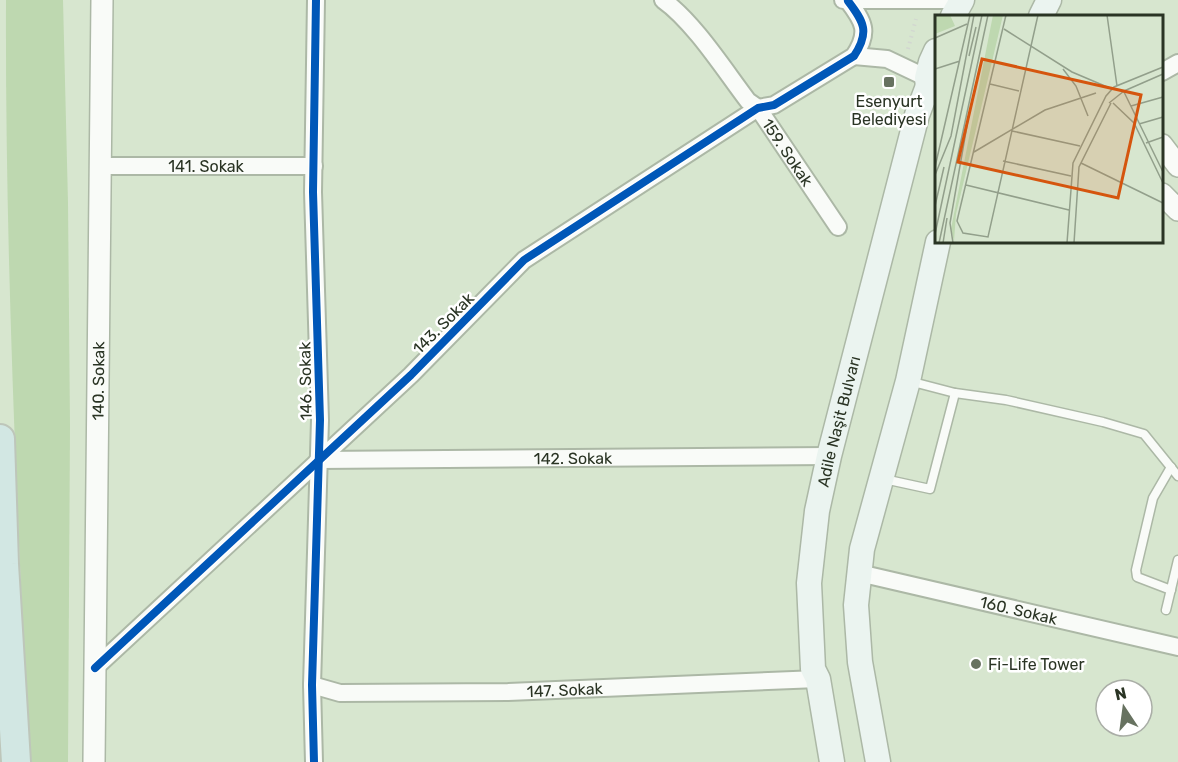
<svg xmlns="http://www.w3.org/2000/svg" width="1178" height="762" font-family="Rubik,sans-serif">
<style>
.green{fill:#bed8b0}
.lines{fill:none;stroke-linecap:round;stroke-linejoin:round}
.service-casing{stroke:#acb8a6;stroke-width:11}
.minor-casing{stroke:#acb8a6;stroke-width:20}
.tertiary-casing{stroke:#acb8a6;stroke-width:24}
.secondary-casing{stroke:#acb8a6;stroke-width:27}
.trunk-casing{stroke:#bec6ba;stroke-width:32}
.path{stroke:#d2d7d0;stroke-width:4;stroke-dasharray:1.5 4.5;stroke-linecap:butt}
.service{stroke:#f9fbf8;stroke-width:8}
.minor{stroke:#f9fbf8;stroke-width:16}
.tertiary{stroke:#f9fbf8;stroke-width:21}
.secondary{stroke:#ebf4f0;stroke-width:24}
.trunk{stroke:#d2e7e3;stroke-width:28}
.cycleway-casing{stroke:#fff;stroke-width:11}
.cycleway{stroke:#0057b8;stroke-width:8}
.poi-dot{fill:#677260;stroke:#fff;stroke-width:2}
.labels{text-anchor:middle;stroke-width:5;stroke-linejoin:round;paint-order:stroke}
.poi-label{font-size:16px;fill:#2a3424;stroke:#fff}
.street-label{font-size:16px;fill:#2a3424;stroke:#fff}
.inset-road{fill:none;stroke:#929f8b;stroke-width:1.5}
.view{fill:#d5550e;fill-opacity:0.15;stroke:#d5550e;stroke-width:3}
.inset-edge{fill:none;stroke:#2a3424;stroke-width:3}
</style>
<rect width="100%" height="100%" fill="#d7e6cf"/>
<!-- green -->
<path class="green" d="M6,0H63L68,203L70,425L68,762H29C17,508 5,254 6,0Z"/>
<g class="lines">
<defs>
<g id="service">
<path d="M909,381L955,393"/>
<path d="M1171,467L1153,498L1136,570L1137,577L1171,590"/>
<path d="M884,479L930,489L955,393L1006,400L1103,422L1144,434L1178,476"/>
<path d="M1166,610L1178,560"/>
</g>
<g id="minor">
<path id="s1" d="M663,0C694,22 725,71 748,101L758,108L838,227"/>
<path d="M843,0H962"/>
<path d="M854,56L887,59L927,78"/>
<path d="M1162,72L1178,63"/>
<path id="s2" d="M100,166H314"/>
<path id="s3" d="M318,460L829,456"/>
<path id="s4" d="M859,573L1178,647"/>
<path d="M95,668L411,375L524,260L758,108L774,105L854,56C870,32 864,22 848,1"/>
<path id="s5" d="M312,685L340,693L508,692L818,679"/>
<path d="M314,762L312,685L320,420L313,192L316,0"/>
</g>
<g id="tertiary">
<path d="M1162,145L1178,166"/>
<path d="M1162,194L1178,210"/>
<path id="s6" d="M94,762L102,0"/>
</g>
<g id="secondary">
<path d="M953,16L962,0"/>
<path d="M1041,16L1049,0"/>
<path d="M936,51L931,62L927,78L928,86L936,93"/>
<path id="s7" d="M832,762L818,679L813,669L809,583L817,511L829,456L917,115L928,86"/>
<path d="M878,762L860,662L856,605L862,549L908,381L938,242"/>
</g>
<path id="trunk" d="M0,439L4,564L16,762"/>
</defs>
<!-- service casing -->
<use href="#service" class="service-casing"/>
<!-- minor casing -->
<use href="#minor" class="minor-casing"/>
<!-- tertiary casing -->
<use href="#tertiary" class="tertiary-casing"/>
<!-- secondary casing -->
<use href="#secondary" class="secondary-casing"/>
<!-- trunk casing -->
<use href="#trunk" class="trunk-casing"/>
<!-- path -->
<path class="path" d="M908,49L916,19"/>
<!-- service -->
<use href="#service" class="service"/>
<!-- minor -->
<use href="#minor" class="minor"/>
<!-- tertiary -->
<use href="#tertiary" class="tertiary"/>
<!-- secondary -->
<use href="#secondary" class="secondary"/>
<!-- trunk -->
<use href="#trunk" class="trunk"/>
<defs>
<g id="cycleway">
<path d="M95,668L411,375L524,260L758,108L774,105L854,56C870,32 864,22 848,1"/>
<path d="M314,762L312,685L320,420L313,192L316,0"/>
</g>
</defs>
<!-- cycleway casing -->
<use href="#cycleway" class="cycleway-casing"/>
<!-- cycleway -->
<use href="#cycleway" class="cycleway"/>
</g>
<!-- markers -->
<g class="poi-dot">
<rect x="883" y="76" width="12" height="12" rx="3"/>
<circle cx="976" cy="664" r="6"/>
</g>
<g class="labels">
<!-- poi labels -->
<g class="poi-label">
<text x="889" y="107">Esenyurt<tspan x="889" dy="18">Belediyesi</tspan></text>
<text x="988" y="670" text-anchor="start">Fi-Life Tower</text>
</g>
<!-- street labels -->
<g class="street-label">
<text dy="6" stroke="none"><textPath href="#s1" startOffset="198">159. Sokak</textPath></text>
<text dy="6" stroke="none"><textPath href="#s2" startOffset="106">141. Sokak</textPath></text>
<text transform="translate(443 323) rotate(-45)" y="6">143. Sokak</text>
<text dy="6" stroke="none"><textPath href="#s6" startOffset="381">140. Sokak</textPath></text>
<text transform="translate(305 381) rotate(-91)" y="6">146. Sokak</text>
<text dy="6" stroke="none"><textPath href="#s7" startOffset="346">Adile Naşit Bulvarı</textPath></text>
<text dy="6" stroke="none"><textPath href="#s3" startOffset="255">142. Sokak</textPath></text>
<text dy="6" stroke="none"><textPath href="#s4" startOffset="164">160. Sokak</textPath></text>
<text dy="6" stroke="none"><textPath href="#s5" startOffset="254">147. Sokak</textPath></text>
</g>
</g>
<!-- overview -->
<g transform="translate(935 15)">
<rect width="228" height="228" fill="#d7e6cf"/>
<path d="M0,0H15L20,11L0,19ZM58,0H68L21,199L19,226L16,214Z" fill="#bed8b0"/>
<path class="inset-road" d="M71,0L22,206L28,218L53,222L103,0M172,0L182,71M69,14L137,57L177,74M0,23L32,9M34,41L41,12M0,54L25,46M128,54L141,71L153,101M55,69L84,76M189,76L228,59M189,77L228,157M174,88L189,76M178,88L199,108L228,168M196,91L228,82M204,109L228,102M77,116L145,131M211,128L228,122M39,137L110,95L161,78M68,146L136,161M146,148L228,188M0,152L35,0M0,160L16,121L39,0M31,170L134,195M0,191L9,152M0,219L47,0M4,228L53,0M8,228L12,203M18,228L15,208L34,99M132,228L138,148L171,81L179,72L228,52M139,228L144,152L176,88"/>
<path class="view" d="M47,44L206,80L183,183L23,147Z"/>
<rect width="228" height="228" class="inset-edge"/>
</g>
<!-- north arrow -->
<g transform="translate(1124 708) rotate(347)"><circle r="28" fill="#ffffff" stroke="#aaaea7" stroke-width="1.5"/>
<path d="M0-4.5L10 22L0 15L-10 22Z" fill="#677260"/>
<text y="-9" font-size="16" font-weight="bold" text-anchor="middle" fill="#2a3424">N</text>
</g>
</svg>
